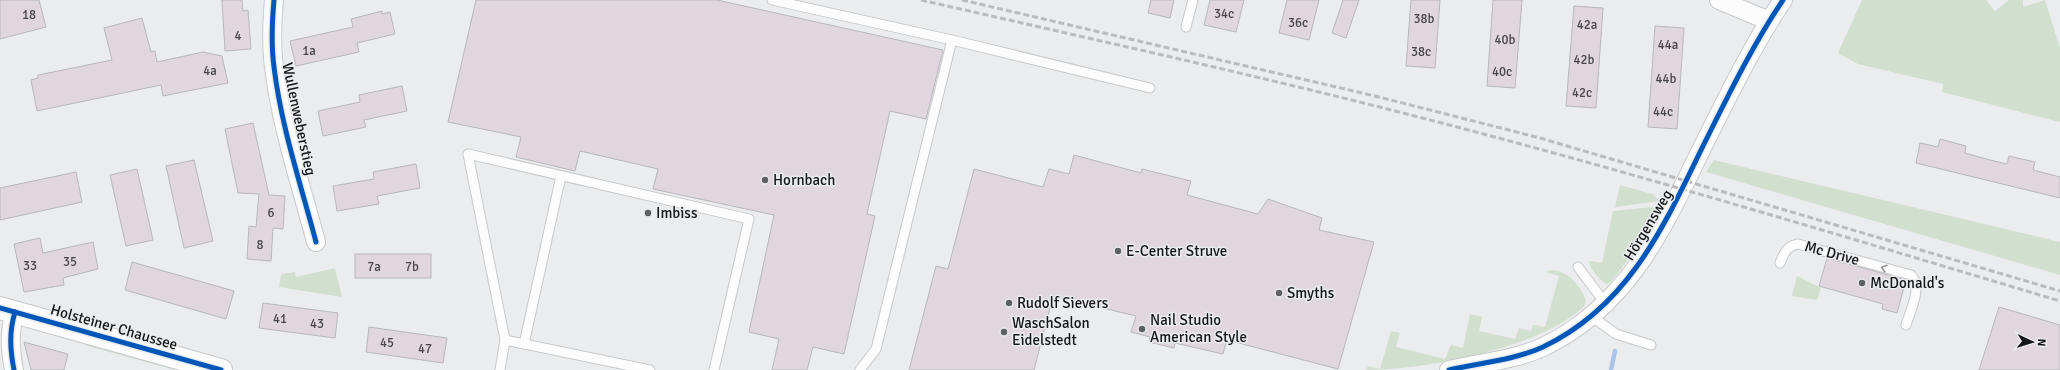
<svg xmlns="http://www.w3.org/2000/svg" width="2060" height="370" font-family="Signika,sans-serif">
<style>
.green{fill:#d1dfcf}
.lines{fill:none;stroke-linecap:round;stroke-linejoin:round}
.stream{stroke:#abc3e8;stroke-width:4.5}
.building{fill:#dfd6de;stroke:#b8b8b9}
.service-casing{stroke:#c8c9ca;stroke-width:11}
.minor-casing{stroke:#c8c9ca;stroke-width:20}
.primary-casing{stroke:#c8c9ca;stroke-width:24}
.service{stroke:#fcfcfc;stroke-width:9}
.minor{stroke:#fcfcfc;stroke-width:18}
.primary{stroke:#fcfcfc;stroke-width:22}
.rail{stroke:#babbbb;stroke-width:3;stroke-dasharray:6 3;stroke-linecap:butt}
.cycleway-casing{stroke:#eaecef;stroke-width:8}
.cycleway{stroke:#0057b8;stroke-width:5}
.oneway{stroke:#949494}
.poi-dot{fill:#5f6062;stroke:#eaecef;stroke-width:1.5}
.labels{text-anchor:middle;stroke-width:3;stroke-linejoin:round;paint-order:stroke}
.number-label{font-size:13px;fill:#484649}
.street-label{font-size:15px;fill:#141516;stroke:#eaecef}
.poi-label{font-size:15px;fill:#141516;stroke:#eaecef;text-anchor:start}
</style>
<rect width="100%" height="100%" fill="#ebecee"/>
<!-- green -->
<g class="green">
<path d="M1862,0H1986L1995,11L2009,0H2023V7L2045,0L2060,48V122L1942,92L1943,84L1858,64L1838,53Z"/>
<path d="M1714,160L2060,242V275L1706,172Z"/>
<path d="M1620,185L1652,194L1660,201L1615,207Z"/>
<path d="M1652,207L1658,209V213L1636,249L1610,283L1607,284C1600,281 1590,269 1589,261L1602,263L1613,211Z"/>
<path d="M335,268L342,297L279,287L281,274L295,272L296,277Z"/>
<path d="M1550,270C1567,270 1581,285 1586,301C1585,308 1578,312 1572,316C1525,350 1424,370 1366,370L1368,366L1380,369L1391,331L1400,333L1396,347L1445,359L1451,345L1463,348L1470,314L1482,317L1479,331L1515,339L1519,328L1531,331L1533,325L1545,327L1559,276L1546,272Z"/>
<path d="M1797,276L1821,288L1817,300L1792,296Z"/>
<path d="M86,339L176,366L175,370L84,345Z"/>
</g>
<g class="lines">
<!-- stream -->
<path class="stream" d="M1611,370L1615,351"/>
</g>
<!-- building -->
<g class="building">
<path d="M0,0H39L46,27L0,39Z"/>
<path d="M222,0H242L243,11L248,10L251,49L225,51Z"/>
<path d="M476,0H717L943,50L926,119L890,111L867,214L875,216L844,354L813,347L807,370H772L779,339L749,332L774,215L653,189L658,169L580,151L575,171L516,157L521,137L448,122Z"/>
<path d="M1151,0H1174L1170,18L1148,13Z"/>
<path d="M1210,0H1244L1236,32L1204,25Z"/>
<path d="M1287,0H1319L1309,40L1279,33Z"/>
<path d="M1343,0H1359L1346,38L1332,33Z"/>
<path d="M1411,0H1440L1435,68L1406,66Z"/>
<path d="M1493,0H1522L1515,88L1487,86Z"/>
<path d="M1574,6L1603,8L1596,108L1566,106Z"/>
<path d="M382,11V14L390,12L395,34L357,43L359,52L296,66L290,41L353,27L351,19Z"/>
<path d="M142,18L151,52L155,51L157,62L203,52L222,56L228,83L163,96L161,85L37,111L31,80L38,78V75L112,60L104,28Z"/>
<path d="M1655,26L1684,28L1677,129L1648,127Z"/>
<path d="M402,86L407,111L364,120L366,127L323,136L318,111L360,102L359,95Z"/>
<path d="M253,123L269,195L285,196L283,229L273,228L271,261L247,259L249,226L256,227L259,194L238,193L225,129Z"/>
<path d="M1940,139L1966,146L1965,153L1990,160L2007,164L2009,156L2035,162L2033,170L2060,177V198L1916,163L1920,143L1938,147Z"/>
<path d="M1074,155L1141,173L1142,169L1191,181L1187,195L1258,214L1268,199L1322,218L1319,230L1374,242L1338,369L1227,340L1223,354L1175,343L1174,348L1149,342L1150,337L1131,332L1136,316L1053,296L1034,370H909L936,266L948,269L974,169L1043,187L1049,169L1069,174Z"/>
<path d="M194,160L213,241L184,248L166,166Z"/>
<path d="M416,164L420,188L377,196L379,204L337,211L333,186L374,179L373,172Z"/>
<path d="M137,169L153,240L126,246L110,175Z"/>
<path d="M76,172L82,202L0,220V188Z"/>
<path d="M40,238L43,253L93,242L98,269L63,278L64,285L24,292L14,244Z"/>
<rect x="355" y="254" width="76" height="24"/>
<path d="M1827,258L1906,280L1897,313L1882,309L1883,304L1819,286Z"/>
<path d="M132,262L234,291L226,319L125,290Z"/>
<path d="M263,303L338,313L335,338L259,328Z"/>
<path d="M1999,307L2060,325V370H1979Z"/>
<path d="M369,327L447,338L443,363L366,352Z"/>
<path d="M24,342L68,354L64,370H31Z"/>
</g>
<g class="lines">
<defs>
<g id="service">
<path d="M772,0L952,40L1150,88"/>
<path d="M1186,27L1193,0"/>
<path d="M1780,263C1784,253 1787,246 1798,244L1911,275C1923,287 1910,311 1906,325"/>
<path d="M1578,267L1605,303"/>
<path d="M1591,316L1616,334L1651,345"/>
<path d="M524,344L561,176"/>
<path d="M500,370L505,340"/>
<path d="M650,370L505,340L468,154L749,219L714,370"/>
<path d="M860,370L876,349L952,40"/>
</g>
<g id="minor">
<path d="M274,0C272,22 271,45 274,67C281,126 301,185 316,242"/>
<path d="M1719,0L1769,21"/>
<path d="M14,370C10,349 9,332 15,312"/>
<path d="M1449,370C1479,363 1515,360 1543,347C1629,306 1664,226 1703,146C1728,96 1752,46 1783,0"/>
</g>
<path id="primary" d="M0,308L221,370"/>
</defs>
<!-- service casing -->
<use href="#service" class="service-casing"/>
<!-- minor casing -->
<use href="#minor" class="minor-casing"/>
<!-- primary casing -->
<use href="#primary" class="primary-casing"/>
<!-- service -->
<use href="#service" class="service"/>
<!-- minor -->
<use href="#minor" class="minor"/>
<!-- primary -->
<use href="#primary" class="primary"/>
<!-- rail -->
<g class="rail">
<path d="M921,0C1100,41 1279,80 1457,127C1659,180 1859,241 2060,301"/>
<path d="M962,0L1375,96L1540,138L2060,291"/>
</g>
<defs>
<g id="cycleway">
<path d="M274,0C272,22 271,45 274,67C281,126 301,185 316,242"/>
<path d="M0,308L221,370"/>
<path d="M14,370C10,349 9,332 15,312"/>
<path d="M1449,370C1479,363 1515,360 1543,347C1629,306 1664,226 1703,146C1728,96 1752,46 1783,0"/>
</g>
</defs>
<!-- cycleway casing -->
<use href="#cycleway" class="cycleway-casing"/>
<!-- cycleway -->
<use href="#cycleway" class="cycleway"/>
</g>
<!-- one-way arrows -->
<defs><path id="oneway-chevron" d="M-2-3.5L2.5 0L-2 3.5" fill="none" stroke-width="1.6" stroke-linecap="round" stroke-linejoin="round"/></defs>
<use class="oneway" href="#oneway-chevron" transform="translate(1884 268) rotate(-164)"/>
<!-- markers -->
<g class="poi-dot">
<circle cx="765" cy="180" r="4"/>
<circle cx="648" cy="213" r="4"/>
<circle cx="1118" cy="251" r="4"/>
<circle cx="1862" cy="283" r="4"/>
<circle cx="1279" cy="293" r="4"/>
<circle cx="1009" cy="303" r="4"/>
<circle cx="1142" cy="329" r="4"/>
<circle cx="1004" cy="332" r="4"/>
</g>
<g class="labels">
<!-- number labels -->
<g class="number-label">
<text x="1224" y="18">34c</text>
<text x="29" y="19">18</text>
<text x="1424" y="23">38b</text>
<text x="1298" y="27">36c</text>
<text x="1587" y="29">42a</text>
<text x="238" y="40">4</text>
<text x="1505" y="44">40b</text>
<text x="1668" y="49">44a</text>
<text x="309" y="55">1a</text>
<text x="1421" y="56">38c</text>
<text x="1584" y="64">42b</text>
<text x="210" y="75">4a</text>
<text x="1502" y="76">40c</text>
<text x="1666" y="83">44b</text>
<text x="1582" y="97">42c</text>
<text x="1663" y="116">44c</text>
<text x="271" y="217">6</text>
<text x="260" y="249">8</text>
<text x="70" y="266">35</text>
<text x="30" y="270">33</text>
<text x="374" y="271">7a</text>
<text x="412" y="271">7b</text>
<text x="280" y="323">41</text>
<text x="317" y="328">43</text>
<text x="387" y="347">45</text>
<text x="425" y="353">47</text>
</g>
<!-- street labels -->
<g class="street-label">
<text transform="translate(299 119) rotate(78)" y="5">Wullenweberstieg</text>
<text transform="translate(1648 225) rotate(-59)" y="5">Hörgensweg</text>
<text transform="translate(1832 253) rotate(15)" y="5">Mc Drive</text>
<text transform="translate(114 327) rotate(16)" y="5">Holsteiner Chaussee</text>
</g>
<!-- poi labels -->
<g class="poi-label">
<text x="773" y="185">Hornbach</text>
<text x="656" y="218">Imbiss</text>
<text x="1126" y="256">E-Center Struve</text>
<text x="1870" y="288">McDonald's</text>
<text x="1287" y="298">Smyths</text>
<text x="1017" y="308">Rudolf Sievers</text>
<text x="1150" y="325">Nail Studio<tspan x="1150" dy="17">American Style</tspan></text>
<text x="1012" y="328">WaschSalon<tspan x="1012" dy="17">Eidelstedt</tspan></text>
</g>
</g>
<!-- north arrow -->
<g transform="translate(2032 342) rotate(94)" stroke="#eaecef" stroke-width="3" paint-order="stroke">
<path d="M0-3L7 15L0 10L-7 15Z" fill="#141516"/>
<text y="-6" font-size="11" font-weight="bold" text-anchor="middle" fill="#141516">N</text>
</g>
</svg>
